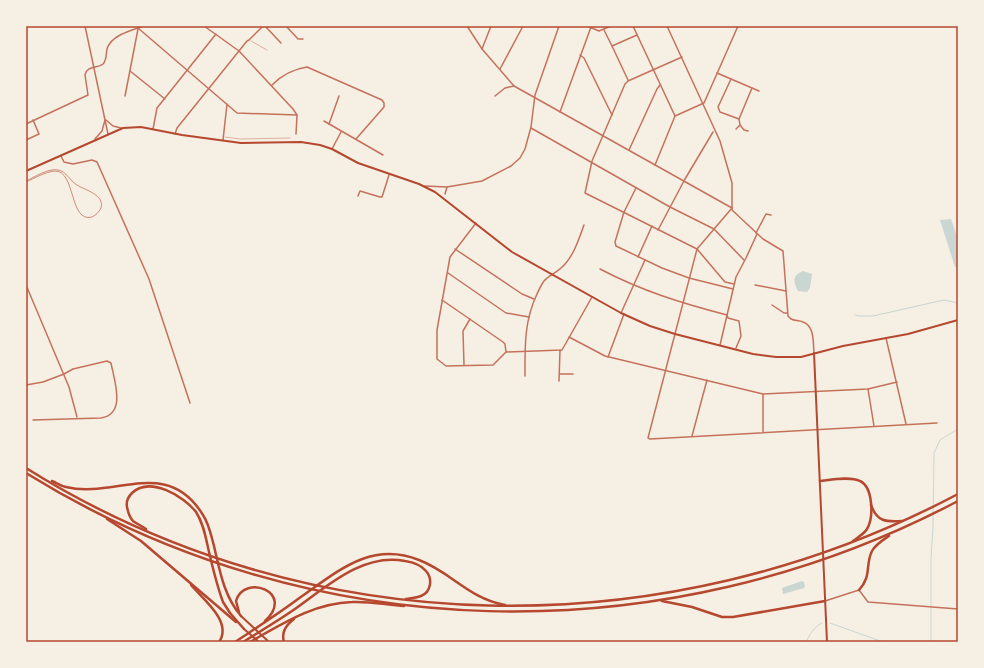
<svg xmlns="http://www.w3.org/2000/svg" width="984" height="668" font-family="'Golos Text',sans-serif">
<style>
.water{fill:#c9d6d2}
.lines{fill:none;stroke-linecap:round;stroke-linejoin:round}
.stream{stroke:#c9d6d2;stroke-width:1}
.service{stroke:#c5725c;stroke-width:0.5}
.minor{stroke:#c5725c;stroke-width:1.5}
.tertiary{stroke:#c5725c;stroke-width:1.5}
.secondary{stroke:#b5482f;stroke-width:2}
.trunk{stroke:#b5482f;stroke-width:2.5}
.tram{stroke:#cf8b77;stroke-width:1}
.neatline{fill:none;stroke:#b5482f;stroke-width:1.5}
</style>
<rect width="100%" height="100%" fill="#f6efe4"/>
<!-- water -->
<g class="water">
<path d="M951,219L958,239V268L955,267L940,220Z"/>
<path d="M803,271L812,274L810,288L807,292L798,291C793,281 792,276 803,271Z"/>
<path d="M802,581L804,582L805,587L804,588L783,594L782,588Z"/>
</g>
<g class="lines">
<!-- stream -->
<g class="stream">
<path d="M855,315L859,316H873L944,300L958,303"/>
<path d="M830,623L883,642"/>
<path d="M806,642C810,634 814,627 822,623"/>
<path d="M931,642V559L933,526L934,453L940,440L958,429"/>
</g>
<!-- service -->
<g class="service">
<path d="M251,41L267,50"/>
<path d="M225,137L240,139L290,138"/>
</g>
<!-- minor -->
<g class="minor">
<path d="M204,26L239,51L293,109L297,115L296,134"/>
<path d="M265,26L281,43"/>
<path d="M286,26L298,39H303"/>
<path d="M467,26L482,49L514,86L732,208L697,249L648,438L650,439L937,423"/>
<path d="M587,26L599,31L611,26"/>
<path d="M633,26L675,116"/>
<path d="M138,28L237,113L297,115"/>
<path d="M604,30L612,46L637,35"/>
<path d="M612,46L628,80"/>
<path d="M482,49L491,26"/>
<path d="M580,55L584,58L612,115"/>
<path d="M682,57L628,81L625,84L592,161L585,193L697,249L725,282L734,284"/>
<path d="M500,69L523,26"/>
<path d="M130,71L165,99"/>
<path d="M717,73L759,91"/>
<path d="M731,79L718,107L720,112L739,119L752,88"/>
<path d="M272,85C281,76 293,69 307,67L382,100L384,103V107L356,139"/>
<path d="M125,96L138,29"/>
<path d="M495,96L505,88L514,86"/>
<path d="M560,112L591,27"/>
<path d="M324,121L383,155"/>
<path d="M26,124L88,95L85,75C87,65 97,69 103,64C107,60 106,53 107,49C111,35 132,30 144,26"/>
<path d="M329,124L339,96"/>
<path d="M740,125L744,130L748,131"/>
<path d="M531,128L670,207L714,229L744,260"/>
<path d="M153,129L157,108L216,34"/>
<path d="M736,129L740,125L739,119"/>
<path d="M175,134L177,128L247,41L249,40L263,26"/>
<path d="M26,140L39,134L33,120"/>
<path d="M223,140L227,104"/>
<path d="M332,149L341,132"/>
<path d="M629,150L657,89L660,85"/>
<path d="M61,156L64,162L73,164L92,160L97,162L149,279L190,403"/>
<path d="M655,165L675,116L704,103L738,26"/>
<path d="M636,188L624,212L615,242L616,246L662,268L689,278L733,289"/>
<path d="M445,194L447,187"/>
<path d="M358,196L360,191L380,197H382L389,175"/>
<path d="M476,223L450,257L437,330V359L446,366L493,365L506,352L562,350L592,297"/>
<path d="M658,230L685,179L713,132"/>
<path d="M756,233L766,214L771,215"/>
<path d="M455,249L522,294L534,299"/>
<path d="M638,257L652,226"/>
<path d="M600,269C642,291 681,303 727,315L728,318L739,321L741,336L736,348"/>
<path d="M448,273L506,313L529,317"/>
<path d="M26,285L69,387L77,417"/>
<path d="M755,285L786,291"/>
<path d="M442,300L503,342L505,344L506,352"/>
<path d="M772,305L784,313H787"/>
<path d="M621,313L645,260"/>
<path d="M569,337L605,356L763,394L868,389L897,382"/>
<path d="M886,338L906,424"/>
<path d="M720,345L736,277L746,258L757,234"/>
<path d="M608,357L624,314"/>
<path d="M464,365L463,331L470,319"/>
<path d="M560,374H573"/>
<path d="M525,376C525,347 524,321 537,294C539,290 541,285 544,281C549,275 556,273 561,268C573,258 579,239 584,225"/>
<path d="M559,381L560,350"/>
<path d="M26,385L43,382L64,374L73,369L107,361L111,363C114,380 127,414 101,418L33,420"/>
<path d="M868,389L874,426"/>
<path d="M763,432V394"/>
<path d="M692,436L707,380"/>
<path d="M825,601L859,590L868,602L958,609"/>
</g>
<!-- tertiary -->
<g class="tertiary">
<path d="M85,26L108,134"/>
<path d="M667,26L720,141L732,183V210L763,239L783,251L788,316L791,319C795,321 799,320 803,322C815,326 813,344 814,353"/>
<path d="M106,120L113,126L121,128"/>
<path d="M95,139L102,131L105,120"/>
<path d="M425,186L447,187L482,181L511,166L520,158L525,149L531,127L535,95L559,26"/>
</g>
<!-- secondary -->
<g class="secondary">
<path d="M26,171L123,128L141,127L182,135L241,143L301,142L320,145L332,149L358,163L419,184L435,192L512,252L621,313L650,326L675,334L753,354L776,357H801L843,346L908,334L958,320"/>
<path d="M814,353L827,642"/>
<path d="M241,616L269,642"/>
<path d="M244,629L259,642"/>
</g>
<!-- trunk -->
<g class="trunk">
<path d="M26,468C309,645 665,649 958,494"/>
<path d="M26,473C310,649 664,656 958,501"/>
<path d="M52,481C57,483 61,486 66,487C115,499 167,456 203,515C209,524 211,535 214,546C220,572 224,596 241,616"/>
<path d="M820,481C830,480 850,476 860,481C873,487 874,517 867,529C864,534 858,537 853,541"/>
<path d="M871,505C877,522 886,522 902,521"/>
<path d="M107,519L141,541L236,622"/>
<path d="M146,529C142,526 137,524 133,521C129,517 128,512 127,507C126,502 128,497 132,493C150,476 184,496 196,512C204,524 206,539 209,552C213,569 217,586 223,602L230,613L244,629"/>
<path d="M191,585C203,599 233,622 219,642"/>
<path d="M859,590C872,576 865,565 872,551C876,544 883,540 889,536"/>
<path d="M662,601L692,607L722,617H733L825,601"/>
<path d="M239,612L236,601C244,573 296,592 265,621"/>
<path d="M235,642C256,628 278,614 298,599C336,573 370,540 419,560C451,572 468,598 505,605"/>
<path d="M243,642C259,632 276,622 292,611C324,589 362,552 405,561C412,562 421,565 426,571C433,579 431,592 421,596C416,598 411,598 406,599"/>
<path d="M250,642C282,624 314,603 352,602C370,601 387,605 404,606"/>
<path d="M284,642C281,632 286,625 294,619"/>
</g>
<!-- tram -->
<path class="tram" d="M26,181C35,177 48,168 58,170C66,171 70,181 77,185C85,190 105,195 101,208C99,212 96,215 92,217C69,223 76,171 55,171C45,172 35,178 26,182"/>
</g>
<!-- border -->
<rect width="984" height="668" fill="none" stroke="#f6efe4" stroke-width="54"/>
<rect x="27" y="27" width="930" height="614" class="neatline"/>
</svg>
